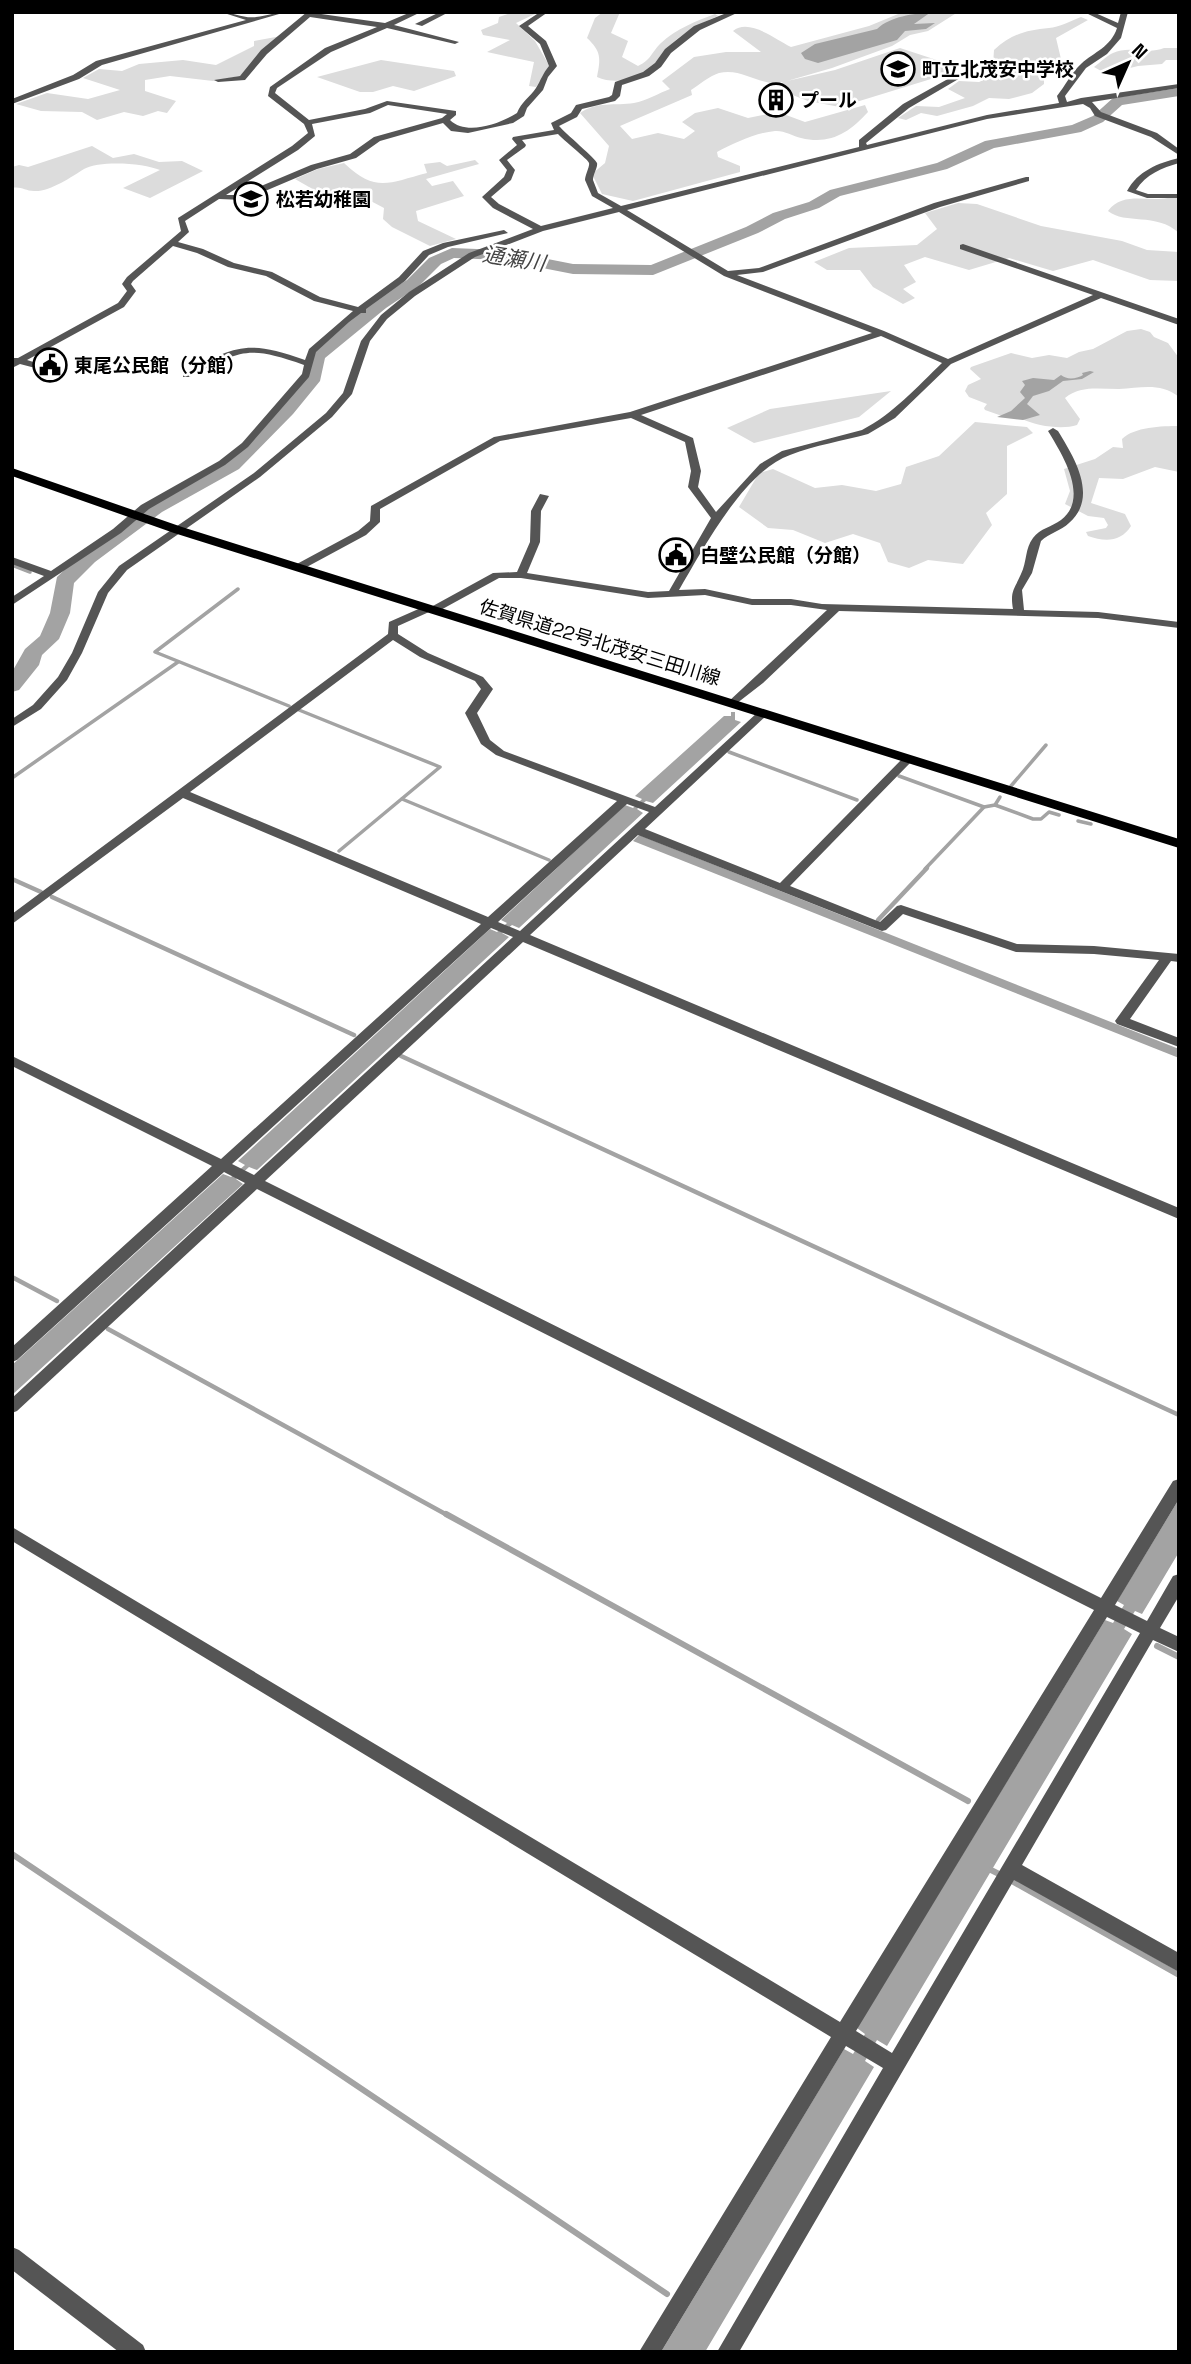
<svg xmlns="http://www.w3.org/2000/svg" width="1191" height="2364" font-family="'Space Grotesk','Noto Sans JP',sans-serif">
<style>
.green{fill:#dcdcdc}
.water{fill:#a3a3a3}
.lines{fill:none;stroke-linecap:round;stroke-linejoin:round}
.stream-far2{stroke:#a3a3a3;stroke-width:3.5}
.stream-far1{stroke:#a3a3a3;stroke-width:4.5}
.stream{stroke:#a3a3a3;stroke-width:6}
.river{fill:#a3a3a3;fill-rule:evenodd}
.minor{fill:#555;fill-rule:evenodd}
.major{fill:#000;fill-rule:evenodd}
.labels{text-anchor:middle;stroke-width:5;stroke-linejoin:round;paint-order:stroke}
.far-poi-label{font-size:19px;font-weight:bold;fill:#000;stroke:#fff;text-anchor:start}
.far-street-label{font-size:19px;fill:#000;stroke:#fff}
.far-water-label{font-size:21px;font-style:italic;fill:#444;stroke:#fff}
</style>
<rect width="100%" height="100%" fill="#fff"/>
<!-- green -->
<g class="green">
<path d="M514,12L537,13L516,23L535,41L550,67L536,87L529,86L534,62L487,52L510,40L483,35L481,30L498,23L499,17Z"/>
<path d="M603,12H620L611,33L628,41L622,57L638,66C651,60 651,53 661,43C676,29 696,21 715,14L718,16C699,24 682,33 667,48C661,53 658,60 653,66C640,80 615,85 597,77C601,58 601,51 587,38L595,18Z"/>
<path d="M903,12H958L928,31L910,35L892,46L832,68L787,81L835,70L900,48L958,67L957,71L840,107L808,101L777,89L783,82C761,88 743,67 719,73C709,76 699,85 691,90L692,95L620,126L632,139L658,133L684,139L695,131L682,122L695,113L718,108L748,118L778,112L805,122L865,105L868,112C849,133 830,145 801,138C793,136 783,130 775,131C755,133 735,143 717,152L718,157L740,166V172L633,201L602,194L592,174L605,163L609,146L580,113C597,101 615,106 634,103C646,101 659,93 670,89L662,81L694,57L726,52H761L733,31C749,18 775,39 791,47L869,26Z"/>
<path d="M1081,17L1088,20L1056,38L1061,59L1044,72V84L1032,93L1009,99L989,98L973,106L937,116L921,113L906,120L898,118L916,106L939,107L965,98L948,89L959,81L979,82L1002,72L993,65L994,50C1011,34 1027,30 1049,28C1059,27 1071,21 1081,17Z"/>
<path d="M281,36L240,76L213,81L170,76L145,80V91L176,101L167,113L158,111L143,116L124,112L97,120L82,112L41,111L16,104L47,93L88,99L120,90L83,78L99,69L122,71L139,64L183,60L216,65L254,46V41Z"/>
<path d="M1164,48H1179V60H1166L1162,64L1138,66L1122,70L1123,75L1112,77L1094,67C1100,63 1106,56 1113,53C1129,45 1148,55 1164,48Z"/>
<path d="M381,60L454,71L456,76L414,91L393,86L373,92H360L317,77Z"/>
<path d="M92,146L113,158L134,154L159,162L182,161L203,171L150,198L123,188L160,170C144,163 100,160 84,169C71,177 50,192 34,191C25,191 21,186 12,188V167L19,165L28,167Z"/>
<path d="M475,160L479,164L426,179L432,186L453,181L464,196L416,211L418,221L456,239L430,246L392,227L383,219L384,208L346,188L323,195L295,179L318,169L344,163C376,193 388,183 427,173L424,164L440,162L447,166Z"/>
<path d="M1179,193V233C1156,212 1125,225 1108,211C1126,187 1158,208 1179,193Z"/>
<path d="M958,203L977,204L1041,226L1122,241L1147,250L1179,252V281L1150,280L1093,260L1053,271L1009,258L969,270L925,257L904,265L916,282L903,289L915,298L903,304L873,287L860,270H827L814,262L849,248L917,245L937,229L925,213Z"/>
<path d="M1141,329L1150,332L1154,337L1168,343L1179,358V397C1160,382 1141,388 1119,389C1100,389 1080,385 1065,398L1080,419L1077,425C1062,430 1037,426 1022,419L1028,394L1024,406L1002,416L985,410L984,408L987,404L969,397L965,391L968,385L981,379L970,369L971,367L1011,353L1032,358L1049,355L1067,358L1079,352L1093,349L1127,331Z"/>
<path d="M891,391L859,417L754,443L727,428L770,409Z"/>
<path d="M975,422L1027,427L1033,433L1007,446V494L986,513L992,525L963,564L928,560L909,568L888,562L880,543L853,534L825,543L793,530L768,528L739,507L759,473L773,469L815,488L842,485L876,491L901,484L906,467L939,456Z"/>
<path d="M1179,426V472L1155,467L1123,479L1099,478L1091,503L1125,514L1131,526C1121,542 1105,542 1088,536L1086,532L1106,528L1108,525L1104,518L1088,516L1065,504L1070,491L1064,469L1095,459L1113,447L1123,448L1122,439C1134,427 1162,426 1179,426Z"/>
</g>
<!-- water -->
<g class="water">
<path d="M931,12L914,24L935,23L926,29L905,31L897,40L818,63L805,59L801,53L815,44L877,29C891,16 913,14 931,12Z"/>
<path d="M1090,371L1094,372L1082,379L1063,381L1049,391L1033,396L1027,404L1040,415L1023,420L997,417L1011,411L1025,398L1020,392L1025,385L1022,381L1033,378L1054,380L1061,375C1067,380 1076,379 1083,375L1082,373Z"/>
<path d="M731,712H735V720L741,722L653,803L646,801L637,809L643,813L519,928L512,925L502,933L509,937L257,1170L249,1167L236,1179L243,1184L12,1395V1365L223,1174L231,1177L245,1165L238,1161L490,929L497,932L507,923L501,920L625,805L633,808L642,799L635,796L724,716H731Z"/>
<path d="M639,835L1179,1049V1058L633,841Z"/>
<path d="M1179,1499V1552L1142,1614L1135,1611L1124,1629L1132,1634L887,2046L877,2040L865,2061L874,2067L705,2352H661L844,2049L853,2054L865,2034L857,2028L1105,1620L1113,1623L1124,1605L1117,1601Z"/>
</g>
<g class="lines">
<!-- stream-far2 -->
<g class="stream-far2">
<path d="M12,565L30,572"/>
<path d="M238,589L155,652L289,706"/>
<path d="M299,710L440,767L339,851"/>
<path d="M729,752L857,800"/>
<path d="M899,776L984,807"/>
<path d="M12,778L178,662"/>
<path d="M1011,786L1046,745"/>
<path d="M402,799L549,860"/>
<path d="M995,805L1033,819H1041L1049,812L1059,815"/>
<path d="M1078,821L1091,824"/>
<path d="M925,869L984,807L995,805L1000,797"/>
</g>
<!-- stream-far1 -->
<g class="stream-far1">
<path d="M12,879L41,892"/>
<path d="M52,897L354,1035"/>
<path d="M878,920L927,868"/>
<path d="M401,1056L1179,1415"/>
<path d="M12,1277L57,1301"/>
<path d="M108,1329L449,1516"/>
</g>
<!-- stream -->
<g class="stream">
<path d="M446,1514L968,1801"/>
<path d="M1157,1646L1179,1657"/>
<path d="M12,1854L667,2294"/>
<path d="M991,1870L1003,1876"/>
<path d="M1010,1880L1179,1975"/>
</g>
<!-- river -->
<path class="river" d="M1179,88V96L1122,105L1103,122L1081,132L994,148L947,169L840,196L819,208L785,219L758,233L653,275L573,274L502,260L454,258L441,264L419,286L386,308L325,358L320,381L293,414L239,469L162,512L95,562L74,583L70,613L59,639L42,655L39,665L19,690L12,692V672L25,649L40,636L50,613L57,577L81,554L148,504L227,461L281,406L305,376L311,352L374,300L407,280L429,258L452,248L502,250L573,264L651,265L746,227L773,213L809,202L830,190L937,163L985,141L1072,125L1093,116L1113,98Z"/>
<!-- minor -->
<g class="minor">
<path d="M221,12C232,12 245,19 256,17C267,16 275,12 286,12L102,65L79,79L12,104V99L73,75L96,61L246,20Z"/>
<path d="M307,12L385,23L411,12H421L394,25L459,42L455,44L387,28L331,52L277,88L275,93L309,120L365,109L387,101L456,111V115L450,120C466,136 500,124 517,113C521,102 530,97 536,88C541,80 543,73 549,66L540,44L519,26L540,12H548L528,26L546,41L557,66L548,77L543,90L527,108L524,116L513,123L468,133L451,131L443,123L380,141L356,158L317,169L244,200L219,199L185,221L189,232L178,242L203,249L234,263L272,272L320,297L358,307L399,277L423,251L443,243L504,230L508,233L448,247L429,255L405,281L366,309V313H361L349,322L316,352L309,377L248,447L225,465L149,509L121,533L12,605V597L44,576L12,564V557L51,571L113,529L141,505L219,461L242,443L302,374L304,365C247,345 242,350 189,377H183V373C236,346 246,339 305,360L309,349L353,311L314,301L266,276L228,267L197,253L173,246L133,281L131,284L136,291L124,307L27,360L62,371V375L20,364L12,368L13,358H18L118,303L127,291L122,284L127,277L181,231L178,218L292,146L308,133L304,124L268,96L270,87L325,48L377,27L310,17L267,54L245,80L218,82L214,80L240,76L261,50ZM388,105L447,114L442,118L374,137L350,154L311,165L240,195H226L298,150L315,136L312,124L370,113Z"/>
<path d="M440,12H449L422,26L415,24Z"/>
<path d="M464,12H471L468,14Z"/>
<path d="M729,12H739L700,30L671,53L661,67L649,76L622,85L620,96L615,101L582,109L577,117L559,126C564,132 597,160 597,163C598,167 593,174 593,180L598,193L621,206L859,147V140L903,104L964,70H967V74L909,108L866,143L867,145L987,115L1059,103L1057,96C1065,86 1072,72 1081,64C1094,52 1111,47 1117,28L1084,12H1093L1118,23L1121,12H1128L1121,38L1107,54L1086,68L1065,96L1067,102L1081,98L1179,84V88L1092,102L1101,112L1157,133L1179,149V155L1151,137L1095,116L1090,108L1083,104L987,119L627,210L728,271L759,268L934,203L1026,177H1029V181L940,207L763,272L737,275L884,331L948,359L1093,295L960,249V245L963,244L1179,319V325L1101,298L951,364L895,418L868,434C843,441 815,445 790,455C744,471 703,549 679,590L705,589L752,599H791L822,604L1013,609C1010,591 1014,590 1021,574C1027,562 1025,548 1033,538C1040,528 1052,527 1061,520C1090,498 1062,454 1048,431L1053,428L1058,431C1074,457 1099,497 1069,523C1061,531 1049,533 1041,541L1032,573L1022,590L1024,610L1098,612L1179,622V628L1098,618L839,611L763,683L732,707L726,704L728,702L827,610L791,605H752L705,595L648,598L521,578H499L437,612H429L398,626V634L428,653L483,677L493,689L477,713L490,740L504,751L655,807L758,712H766V716L645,829L780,883L903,758H911V762L790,886L880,922L897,906L901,905L1017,944L1094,946L1179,954V962L1171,961L1130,1019L1179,1038V1047L1117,1024L1115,1021L1159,960L1094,954L1016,952L903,914L886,930L882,931L638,835L530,935L1179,1208V1219L523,942L265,1181L1101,1598L1173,1481L1179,1479V1499L1115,1605L1147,1621L1173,1576L1179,1574V1596L1160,1628L1179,1637V1652L1153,1640L1022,1865L1179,1953V1972L1014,1880L739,2352H717L883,2068L846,2046L661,2352H639L831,2037L12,1541V1527L840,2022L1094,1610L257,1189L17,1411L12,1413V1398L245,1183L224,1172L17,1360L12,1362V1347L212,1166L12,1066V1056L221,1159L481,924L183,798L12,924V914L388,634L389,622L423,607H431L493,573L517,572L530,542L531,511L540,494L549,496L541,511L540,542L527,573L648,592L669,591L711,518L688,487L691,471L685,442L631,418L500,441L380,509V522L366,535L303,569H295V565L358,531L370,521L371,506L494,437L630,412L872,333L724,276L619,212L543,231L475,257L415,296L387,319L370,341L352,394L332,417L260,477L127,570L108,593L82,653L67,680L41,709L12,727V719L33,705L58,677L72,653L98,592L119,566L254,473L326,413L343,393L361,341L381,315L409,292L469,253L533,229L493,208L482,197L504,177L507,170L499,160L517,145L512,139L513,137L554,130L551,123L571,113L576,105L609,97L612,95L615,82L643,72L655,63L665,49L694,26ZM558,134C563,140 588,159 589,163C590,166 585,175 585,180L592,196L613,208L541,226L499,204L491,197L511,180L515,170L507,160L525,147L526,145L522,140ZM881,336L942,363C917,387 893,414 862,430L782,451L760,464L716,512L698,487L701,471L693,438L641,415ZM393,640L420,657L475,681L481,689L465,713L481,744L496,755L617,801L488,917L190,792ZM627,804L649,812L520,931L498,922ZM491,928L513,937L254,1175L232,1164ZM1107,1617L1140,1633L892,2053L856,2031Z"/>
<path d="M1179,158V163C1162,168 1146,174 1136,190L1148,194H1179V198H1147L1127,191C1138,171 1158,163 1179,158Z"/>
<path d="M12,2247L19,2250L143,2345L146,2352H119L12,2270Z"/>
</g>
<!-- major -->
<path class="major" d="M12,468L182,527L1179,839V848L174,533L12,476Z"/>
</g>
<!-- icons -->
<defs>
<symbol id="school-ring" viewBox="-11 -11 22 22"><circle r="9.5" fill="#fff" stroke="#000" stroke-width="1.5"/><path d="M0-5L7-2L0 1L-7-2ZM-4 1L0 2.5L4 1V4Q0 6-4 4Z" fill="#000"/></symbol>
<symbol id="building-ring" viewBox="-11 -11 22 22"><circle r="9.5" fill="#fff" stroke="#000" stroke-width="1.5"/><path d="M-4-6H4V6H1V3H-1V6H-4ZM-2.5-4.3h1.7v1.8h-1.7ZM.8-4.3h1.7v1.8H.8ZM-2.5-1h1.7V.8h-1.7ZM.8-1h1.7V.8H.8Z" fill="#000"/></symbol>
<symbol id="civic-ring" viewBox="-11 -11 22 22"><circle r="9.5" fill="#fff" stroke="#000" stroke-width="1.5"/><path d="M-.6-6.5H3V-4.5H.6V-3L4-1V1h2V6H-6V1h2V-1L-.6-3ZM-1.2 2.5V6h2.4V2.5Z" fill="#000"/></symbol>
</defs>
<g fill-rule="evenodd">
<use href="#school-ring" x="879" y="50" width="38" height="38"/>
<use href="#building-ring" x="757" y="81" width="38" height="38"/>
<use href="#school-ring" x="232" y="180" width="38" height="38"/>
<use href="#civic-ring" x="31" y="346" width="38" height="38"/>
<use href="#civic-ring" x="657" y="536" width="38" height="38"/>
</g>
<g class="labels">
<!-- far-poi labels -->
<g class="far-poi-label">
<text x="922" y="76">町立北茂安中学校</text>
<text x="800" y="107">プール</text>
<text x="276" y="206">松若幼稚園</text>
<text x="74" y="372">東尾公民館（分館）</text>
<text x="700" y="562">白壁公民館（分館）</text>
</g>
<!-- far-street labels -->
<g class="far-street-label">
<text transform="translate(600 642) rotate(17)" y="7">佐賀県道22号北茂安三田川線</text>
</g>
<!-- far-water labels -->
<g class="far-water-label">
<text transform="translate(514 259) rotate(9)" y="7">通瀬川</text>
</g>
</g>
<!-- border -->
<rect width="1191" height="2364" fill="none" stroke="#000000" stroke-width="28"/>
<!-- north arrow -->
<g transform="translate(1128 63) rotate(45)" stroke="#ffffff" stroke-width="5" paint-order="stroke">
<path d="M0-5L12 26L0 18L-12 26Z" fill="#000000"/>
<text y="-10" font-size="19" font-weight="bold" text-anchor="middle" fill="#000000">N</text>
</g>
</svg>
